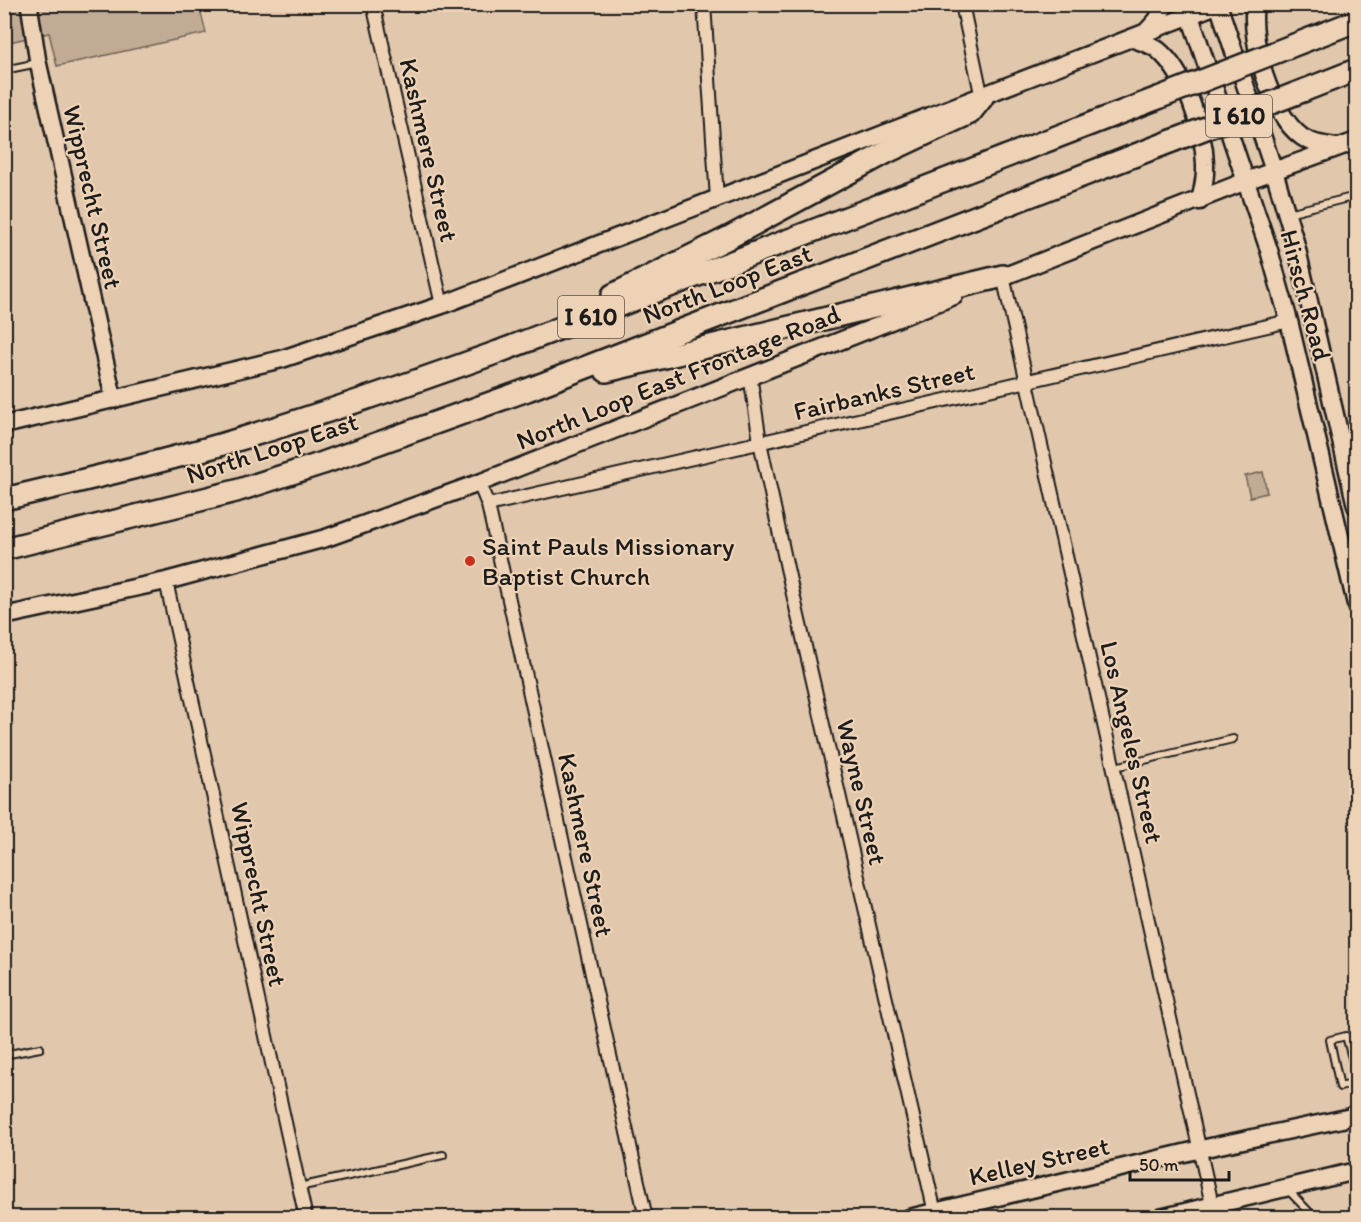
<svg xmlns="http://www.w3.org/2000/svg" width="1361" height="1222" font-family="Itim,sans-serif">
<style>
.green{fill:#c1ab94;stroke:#6e6458;stroke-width:1.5}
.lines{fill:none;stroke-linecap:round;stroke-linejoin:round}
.service-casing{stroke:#1c1c1c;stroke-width:10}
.minor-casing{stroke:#1c1c1c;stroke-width:16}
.tertiary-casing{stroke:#1c1c1c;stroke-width:20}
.secondary-casing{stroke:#1c1c1c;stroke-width:21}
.motorway-casing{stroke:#1c1c1c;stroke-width:26}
.service{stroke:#eed2b5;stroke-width:6}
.minor{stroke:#eed2b5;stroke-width:12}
.tertiary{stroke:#eed2b5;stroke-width:15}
.secondary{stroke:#eed2b5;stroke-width:16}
.motorway{stroke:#eed2b5;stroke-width:21}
.motorway-bridge-casing{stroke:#1c1c1c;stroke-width:26;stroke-linecap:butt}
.motorway-bridge{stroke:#eed2b5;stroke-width:21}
.poi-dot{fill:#c8321e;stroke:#eed2b5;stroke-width:2}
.labels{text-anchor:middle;stroke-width:4.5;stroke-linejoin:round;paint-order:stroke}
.shield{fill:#eed2b5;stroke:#5b534a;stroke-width:1.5}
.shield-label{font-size:24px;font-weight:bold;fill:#1c1c1c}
.street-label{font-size:26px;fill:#1c1c1c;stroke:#eed2b5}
.poi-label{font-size:26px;fill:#1c1c1c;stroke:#eed2b5;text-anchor:start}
</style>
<rect width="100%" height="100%" fill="#e1c7ac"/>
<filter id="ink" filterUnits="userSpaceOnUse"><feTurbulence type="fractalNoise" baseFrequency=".0167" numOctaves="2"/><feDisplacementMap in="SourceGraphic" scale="12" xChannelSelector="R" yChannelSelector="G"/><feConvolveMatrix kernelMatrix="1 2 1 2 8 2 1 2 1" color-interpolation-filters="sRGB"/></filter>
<g filter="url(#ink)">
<!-- green -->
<g class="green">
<path d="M4,5H199L206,33L57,66L49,33L5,43Z"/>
<path d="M1263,472L1267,493L1250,497L1245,476Z"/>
</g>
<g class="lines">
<defs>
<g id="service">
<path d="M4,70L38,63"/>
<path d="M1288,213L1356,196"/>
<path d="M1115,767L1233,739"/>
<path d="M4,1055L40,1048"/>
<path d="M1356,1073L1346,1036L1330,1040L1340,1087L1356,1083"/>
<path d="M299,1187L443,1155"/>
<path d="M1288,1190L1315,1218"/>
</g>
<g id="minor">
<path d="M373,4L442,305"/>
<path d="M704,4L717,199"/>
<path d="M962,4L982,98"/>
<path d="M1003,276L1215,1218"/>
<path d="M750,375L760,442L787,568L936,1217"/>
<path d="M479,483L488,505L646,1218"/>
<path d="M488,505L1289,321"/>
<path d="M166,581L306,1218"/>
</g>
<path id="tertiary" d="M29,4L38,62L114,400"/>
<g id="secondary">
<path d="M1186,4L1269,250L1289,321L1356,604"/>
<path d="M1218,4L1274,171L1296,245L1356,506"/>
<path d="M1255,4C1249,41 1271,115 1302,137C1312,144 1324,145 1337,147"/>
<path d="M1147,31L1157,20L1165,4"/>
<path d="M1132,38C1140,42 1151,44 1158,50C1185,72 1204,130 1205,164C1206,177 1203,189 1200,201"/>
<path d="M992,281L1246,181L1356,141"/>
<path d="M4,425L282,359L442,305L1219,4"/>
<path d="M4,616L166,581L326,538L479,483L954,296"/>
<path d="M909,1218L1201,1149L1356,1116"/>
<path d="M1160,1218L1356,1171"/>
</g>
<g id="motorway">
<path d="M1289,47L1356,21"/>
<path d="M1305,90L1356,70"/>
<path d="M613,295L728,238L887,152L970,113L982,98"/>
<path d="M606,371L1003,276"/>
<path d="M4,499C80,481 155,464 230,442C320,415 409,384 498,352L1158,98"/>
<path d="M4,549L236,491L323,463L527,390L1172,141"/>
</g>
</defs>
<!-- service casing -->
<use href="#service" class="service-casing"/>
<!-- minor casing -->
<use href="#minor" class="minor-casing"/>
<!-- tertiary casing -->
<use href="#tertiary" class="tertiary-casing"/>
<!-- secondary casing -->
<use href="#secondary" class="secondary-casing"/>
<!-- motorway casing -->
<use href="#motorway" class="motorway-casing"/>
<!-- service -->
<use href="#service" class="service"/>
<!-- minor -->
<use href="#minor" class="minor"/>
<!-- tertiary -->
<use href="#tertiary" class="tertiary"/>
<!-- secondary -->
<use href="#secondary" class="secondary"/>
<!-- motorway -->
<use href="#motorway" class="motorway"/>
<defs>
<g id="motorway-bridge">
<path d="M1158,98L1289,47"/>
<path d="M1172,141L1305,90"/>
</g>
</defs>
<!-- motorway-bridge casing -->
<use href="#motorway-bridge" class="motorway-bridge-casing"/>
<!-- motorway-bridge -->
<use href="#motorway-bridge" class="motorway-bridge"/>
</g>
</g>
<!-- markers -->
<circle class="poi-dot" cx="470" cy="561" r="6"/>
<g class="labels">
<!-- shield labels -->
<g class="shield">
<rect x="1206" y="95" width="66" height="42" rx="4.5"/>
<rect x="558" y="296" width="66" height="42" rx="4.5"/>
</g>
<g class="shield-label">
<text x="1239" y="124">I 610</text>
<text x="591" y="325">I 610</text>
</g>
<!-- street labels -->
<g class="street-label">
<text transform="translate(429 150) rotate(77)" y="9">Kashmere Street</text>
<text transform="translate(93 197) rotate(77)" y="9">Wipprecht Street</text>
<text transform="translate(727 284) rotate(-21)" y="9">North Loop East</text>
<text transform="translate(1306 295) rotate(75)" y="9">Hirsch Road</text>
<text transform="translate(678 377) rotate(-22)" y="9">North Loop East Frontage Road</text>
<text transform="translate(884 391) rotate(-13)" y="9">Fairbanks Street</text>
<text transform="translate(272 448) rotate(-18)" y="9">North Loop East</text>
<text transform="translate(1132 742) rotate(77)" y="9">Los Angeles Street</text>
<text transform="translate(862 792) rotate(77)" y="9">Wayne Street</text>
<text transform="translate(586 845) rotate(78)" y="9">Kashmere Street</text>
<text transform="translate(259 894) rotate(78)" y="9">Wipprecht Street</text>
<text transform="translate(1039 1161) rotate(-13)" y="9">Kelley Street</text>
</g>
<!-- poi labels -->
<g class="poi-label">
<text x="482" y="555">Saint Pauls Missionary<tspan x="482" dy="30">Baptist Church</tspan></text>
</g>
</g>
<!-- margin -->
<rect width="1361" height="1222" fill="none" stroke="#eed2b5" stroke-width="24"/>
<rect x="12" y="12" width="1337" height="1198" fill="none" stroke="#1c1c1c" stroke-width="2" filter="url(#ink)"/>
<!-- scale -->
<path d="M1130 1171v9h99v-9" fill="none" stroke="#1c1c1c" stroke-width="3"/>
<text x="1139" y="1171" font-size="18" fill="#1c1c1c" stroke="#eed2b5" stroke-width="4.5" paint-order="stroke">50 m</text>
</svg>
